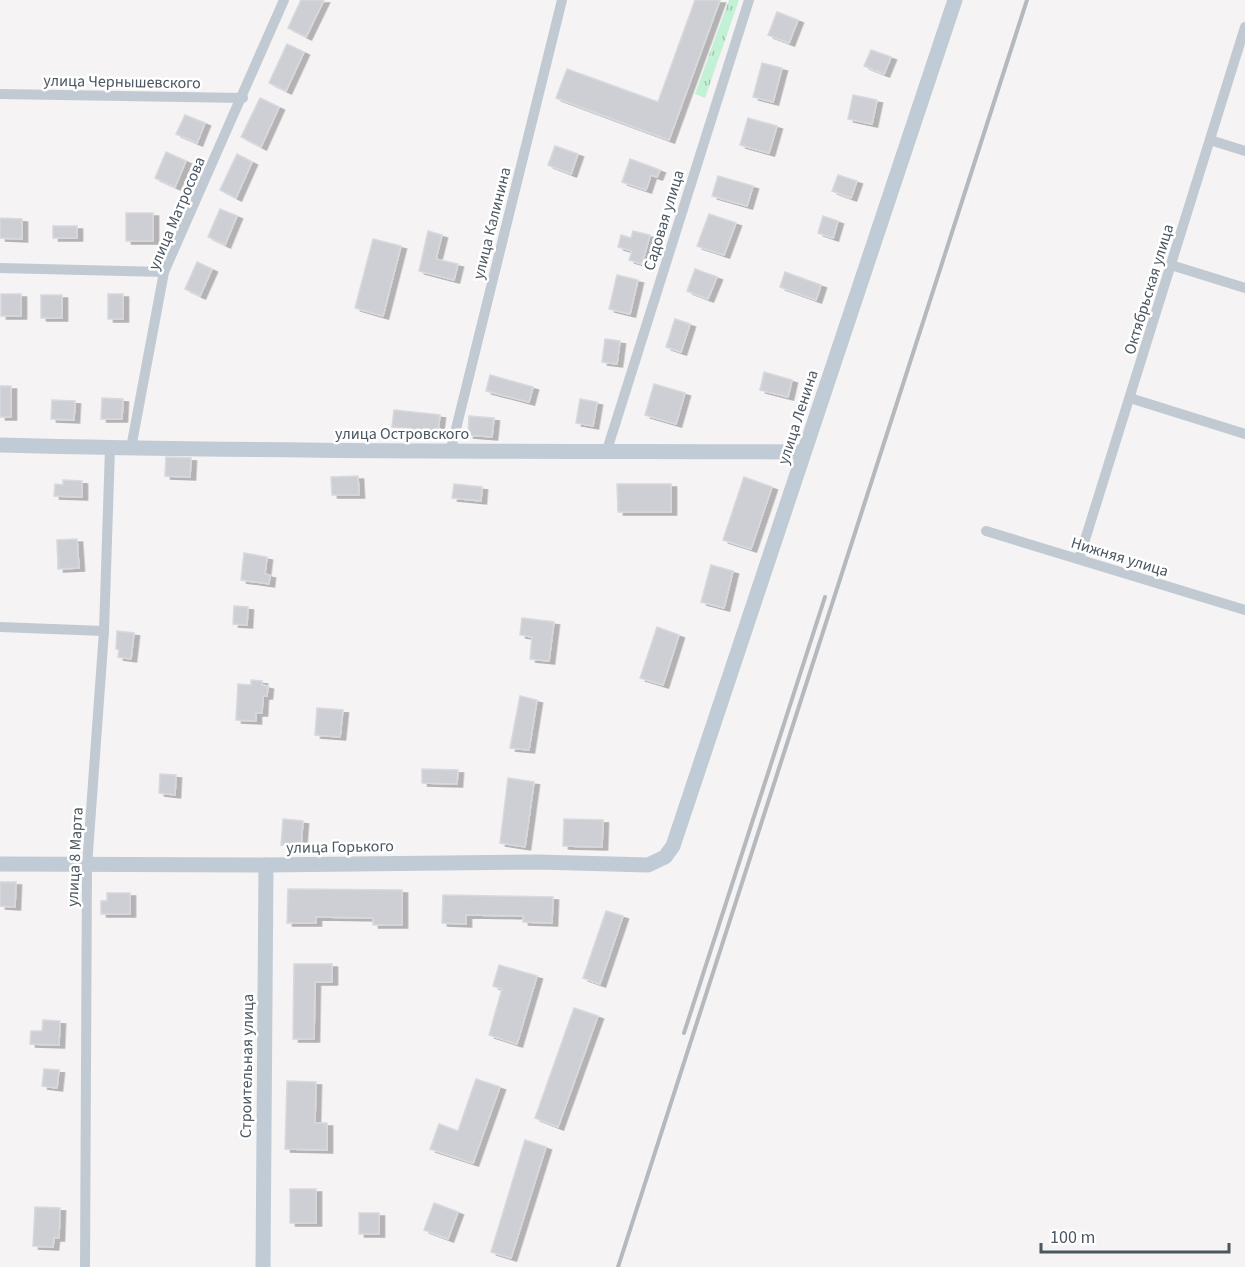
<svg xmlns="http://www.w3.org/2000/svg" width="1245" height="1267" font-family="'Source Sans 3',sans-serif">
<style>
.park{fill:url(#park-tufts)}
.building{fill:#cdcfd5;stroke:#d7d9de;stroke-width:1.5;filter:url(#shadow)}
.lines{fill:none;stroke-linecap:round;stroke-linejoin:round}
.street{stroke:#c1cad2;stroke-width:10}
.secondary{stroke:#c1cbd6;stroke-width:15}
.rail{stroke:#b5b8bd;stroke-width:4}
.labels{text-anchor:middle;stroke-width:5;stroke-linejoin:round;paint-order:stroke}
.street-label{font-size:16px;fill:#4a5661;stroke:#fff}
</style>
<defs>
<pattern id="park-tufts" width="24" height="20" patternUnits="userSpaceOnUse" patternTransform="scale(1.5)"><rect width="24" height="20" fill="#c3f1d5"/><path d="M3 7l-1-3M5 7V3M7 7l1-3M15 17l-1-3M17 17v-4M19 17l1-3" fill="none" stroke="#a0c6b0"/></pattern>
<filter id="shadow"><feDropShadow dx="5.5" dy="3" stdDeviation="0" flood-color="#0004"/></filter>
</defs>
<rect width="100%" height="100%" fill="#f5f3f3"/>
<!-- park -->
<path class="park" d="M729,0H739L705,98L695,94Z"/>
<!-- building -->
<g class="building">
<path d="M301,0H324L306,37L288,28Z"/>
<path d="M695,0H720L669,140L556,98L567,69L658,102Z"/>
<path d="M777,12L798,20L789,43L768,35Z"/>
<path d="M287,44L304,52L286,91L269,83Z"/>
<path d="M871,50L891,57L884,74L864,66Z"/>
<path d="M762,63L782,68L773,102L753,97Z"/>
<path d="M853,95L877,100L872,124L848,119Z"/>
<path d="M260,98L279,107L261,147L241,137Z"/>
<path d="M185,115L205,123L197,143L176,134Z"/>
<path d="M748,118L777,126L769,153L740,145Z"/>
<path d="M555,146L578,154L571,174L548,165Z"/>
<path d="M166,152L186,161L175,187L155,178Z"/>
<path d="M237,154L252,162L236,198L220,190Z"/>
<path d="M630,159L660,170L657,177L651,175L646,190L622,182Z"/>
<path d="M838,175L857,181L851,198L832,191Z"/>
<path d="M718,176L753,186L747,206L712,196Z"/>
<path d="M220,209L237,216L225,245L208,237Z"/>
<rect x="126" y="213" width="27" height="28"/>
<path d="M709,214L736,223L724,255L697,246Z"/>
<path d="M823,216L838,221L833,238L818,233Z"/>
<path d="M0,218L22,219V239L0,238Z"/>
<rect x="53" y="226" width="24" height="12"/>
<path d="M428,231L442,235L436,259L458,264L454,280L419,271Z"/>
<path d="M633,231L650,235L642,264L629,260L632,251L618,247L621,235L631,238Z"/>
<path d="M373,239L401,246L383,316L355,308Z"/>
<path d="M197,262L212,269L200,296L185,289Z"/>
<path d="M695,269L717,277L708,299L687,291Z"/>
<path d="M785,272L821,285L816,300L780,287Z"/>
<path d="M617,275L638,280L630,314L609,309Z"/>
<rect x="1" y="294" width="20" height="22"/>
<rect x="108" y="294" width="15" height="25"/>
<rect x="41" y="295" width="21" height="23"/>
<path d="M675,319L690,324L681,352L666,347Z"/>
<path d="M605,339L620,341L617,364L602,362Z"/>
<path d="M764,372L792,380L788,397L760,390Z"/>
<path d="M490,375L533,387L529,402L486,391Z"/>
<path d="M654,384L685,393L676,424L645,415Z"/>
<rect x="0" y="386" width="11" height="31"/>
<path d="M102,398L123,399L122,419H101Z"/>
<path d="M580,399L597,402L593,426L576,423Z"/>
<path d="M52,400L75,401L74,420L51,419Z"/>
<path d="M394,410L440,415L438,432L392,427Z"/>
<path d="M469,416L494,418L492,437L468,435Z"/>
<path d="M166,457L191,458L190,477L165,476Z"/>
<path d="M358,476L359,495H332L331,477Z"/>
<path d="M744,477L772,487L751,549L723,540Z"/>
<path d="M63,480L82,481V497L54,496L55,484L63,485Z"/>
<path d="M454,484L482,487L481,501L452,498Z"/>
<path d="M617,484H671V512H618Z"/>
<path d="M77,539L79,568L58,569L57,540Z"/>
<path d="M244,553L267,557L265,574L270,575L269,584L241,580Z"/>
<path d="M711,565L733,571L724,608L701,602Z"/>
<path d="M234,606L248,607L247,625L233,624Z"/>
<path d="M522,618L554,622L549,661L530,659L532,637L520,635Z"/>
<path d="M657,627L679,635L663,685L640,678Z"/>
<path d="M117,631L134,633L131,659L118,657L119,650L116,649Z"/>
<path d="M251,680L262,681V685L268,686L267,696H263L262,713H256V721L236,720L238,684L251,685Z"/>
<path d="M520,696L537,700L529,750L510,748Z"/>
<path d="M317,708L343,710L340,737L315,735Z"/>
<path d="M422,769L458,770L457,784L422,783Z"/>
<path d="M160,774L176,775L175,795L159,793Z"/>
<path d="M508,778L534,782L525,847L500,843Z"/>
<path d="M283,819L303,821L301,847L281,845Z"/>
<path d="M564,819L603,820L602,847L563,846Z"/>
<path d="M0,882H16L15,907L0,906Z"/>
<path d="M288,889L402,890V925H373V918L316,917V923H287Z"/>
<path d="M107,893H130V914H101V901H107Z"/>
<path d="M443,895L553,897L552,923L523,922V916L466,915V924L442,923Z"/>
<path d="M606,911L623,916L600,984L583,978Z"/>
<path d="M294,964H332V982H315L314,1039H293Z"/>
<path d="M499,965L537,976L517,1044L489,1035L502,989L493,986Z"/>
<path d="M574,1008L598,1016L558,1127L535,1118Z"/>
<path d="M43,1020L60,1021L59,1045L30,1044L31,1031H42Z"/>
<path d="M44,1069L59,1070L57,1088L42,1086Z"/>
<path d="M476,1079L500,1087L473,1163L430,1149L439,1124L458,1131Z"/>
<path d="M287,1081L316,1082L315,1123H327V1150L285,1149Z"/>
<path d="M525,1140L546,1147L511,1258L491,1252Z"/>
<rect x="290" y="1189" width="26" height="34"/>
<path d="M434,1203L458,1212L448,1239L424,1230Z"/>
<path d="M35,1207L60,1208L59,1238H54L53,1247L33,1246Z"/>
<rect x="359" y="1213" width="20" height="21"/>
</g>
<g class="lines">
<!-- street -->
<g class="street">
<path d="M0,94L243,98"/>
<path d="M1210,140L1245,151"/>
<path d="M1171,265L1245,288"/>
<path d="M0,268L164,272"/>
<path d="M1130,398L1245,434"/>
<path d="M131,448L164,272L284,0"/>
<path d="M607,450L749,0"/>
<path d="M450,453L562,0"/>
<path d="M986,531L1245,610"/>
<path d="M1079,559L1245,27"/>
<path d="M0,627L104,631"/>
<path d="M85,1267L87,866L104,631L110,448"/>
</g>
<!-- secondary -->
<g class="secondary">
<path d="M0,445C268,452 536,451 804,452"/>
<path d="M0,864L266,865L538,862L648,865L665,857L673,846L955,0"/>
<path d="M263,1267L266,865"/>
</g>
<!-- rail -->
<g class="rail">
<path d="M684,1033L825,597"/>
<path d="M618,1267L1027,0"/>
</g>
</g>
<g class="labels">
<!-- street labels -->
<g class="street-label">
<text transform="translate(122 81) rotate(1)" y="6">улица Чернышевского</text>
<text transform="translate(176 213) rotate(-67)" y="6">улица Матросова</text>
<text transform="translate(663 220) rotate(-73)" y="6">Садовая улица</text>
<text transform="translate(491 223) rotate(-76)" y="6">улица Калинина</text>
<text transform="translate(1148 289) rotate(-73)" y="6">Октябрьская улица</text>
<text transform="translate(797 417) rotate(-72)" y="6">улица Ленина</text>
<text x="402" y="439">улица Островского</text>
<text transform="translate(1120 556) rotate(17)" y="6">Нижняя улица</text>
<text transform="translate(340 846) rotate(-1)" y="6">улица Горького</text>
<text transform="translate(74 857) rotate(-87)" y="6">улица 8 Марта</text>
<text transform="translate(246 1066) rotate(-89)" y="6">Строительная улица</text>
</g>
</g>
<!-- scale -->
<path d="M1041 1243v9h188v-9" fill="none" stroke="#4a5661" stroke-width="3"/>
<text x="1050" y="1243" font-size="18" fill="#4a5661" stroke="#ffffff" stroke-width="4.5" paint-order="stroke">100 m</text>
</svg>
